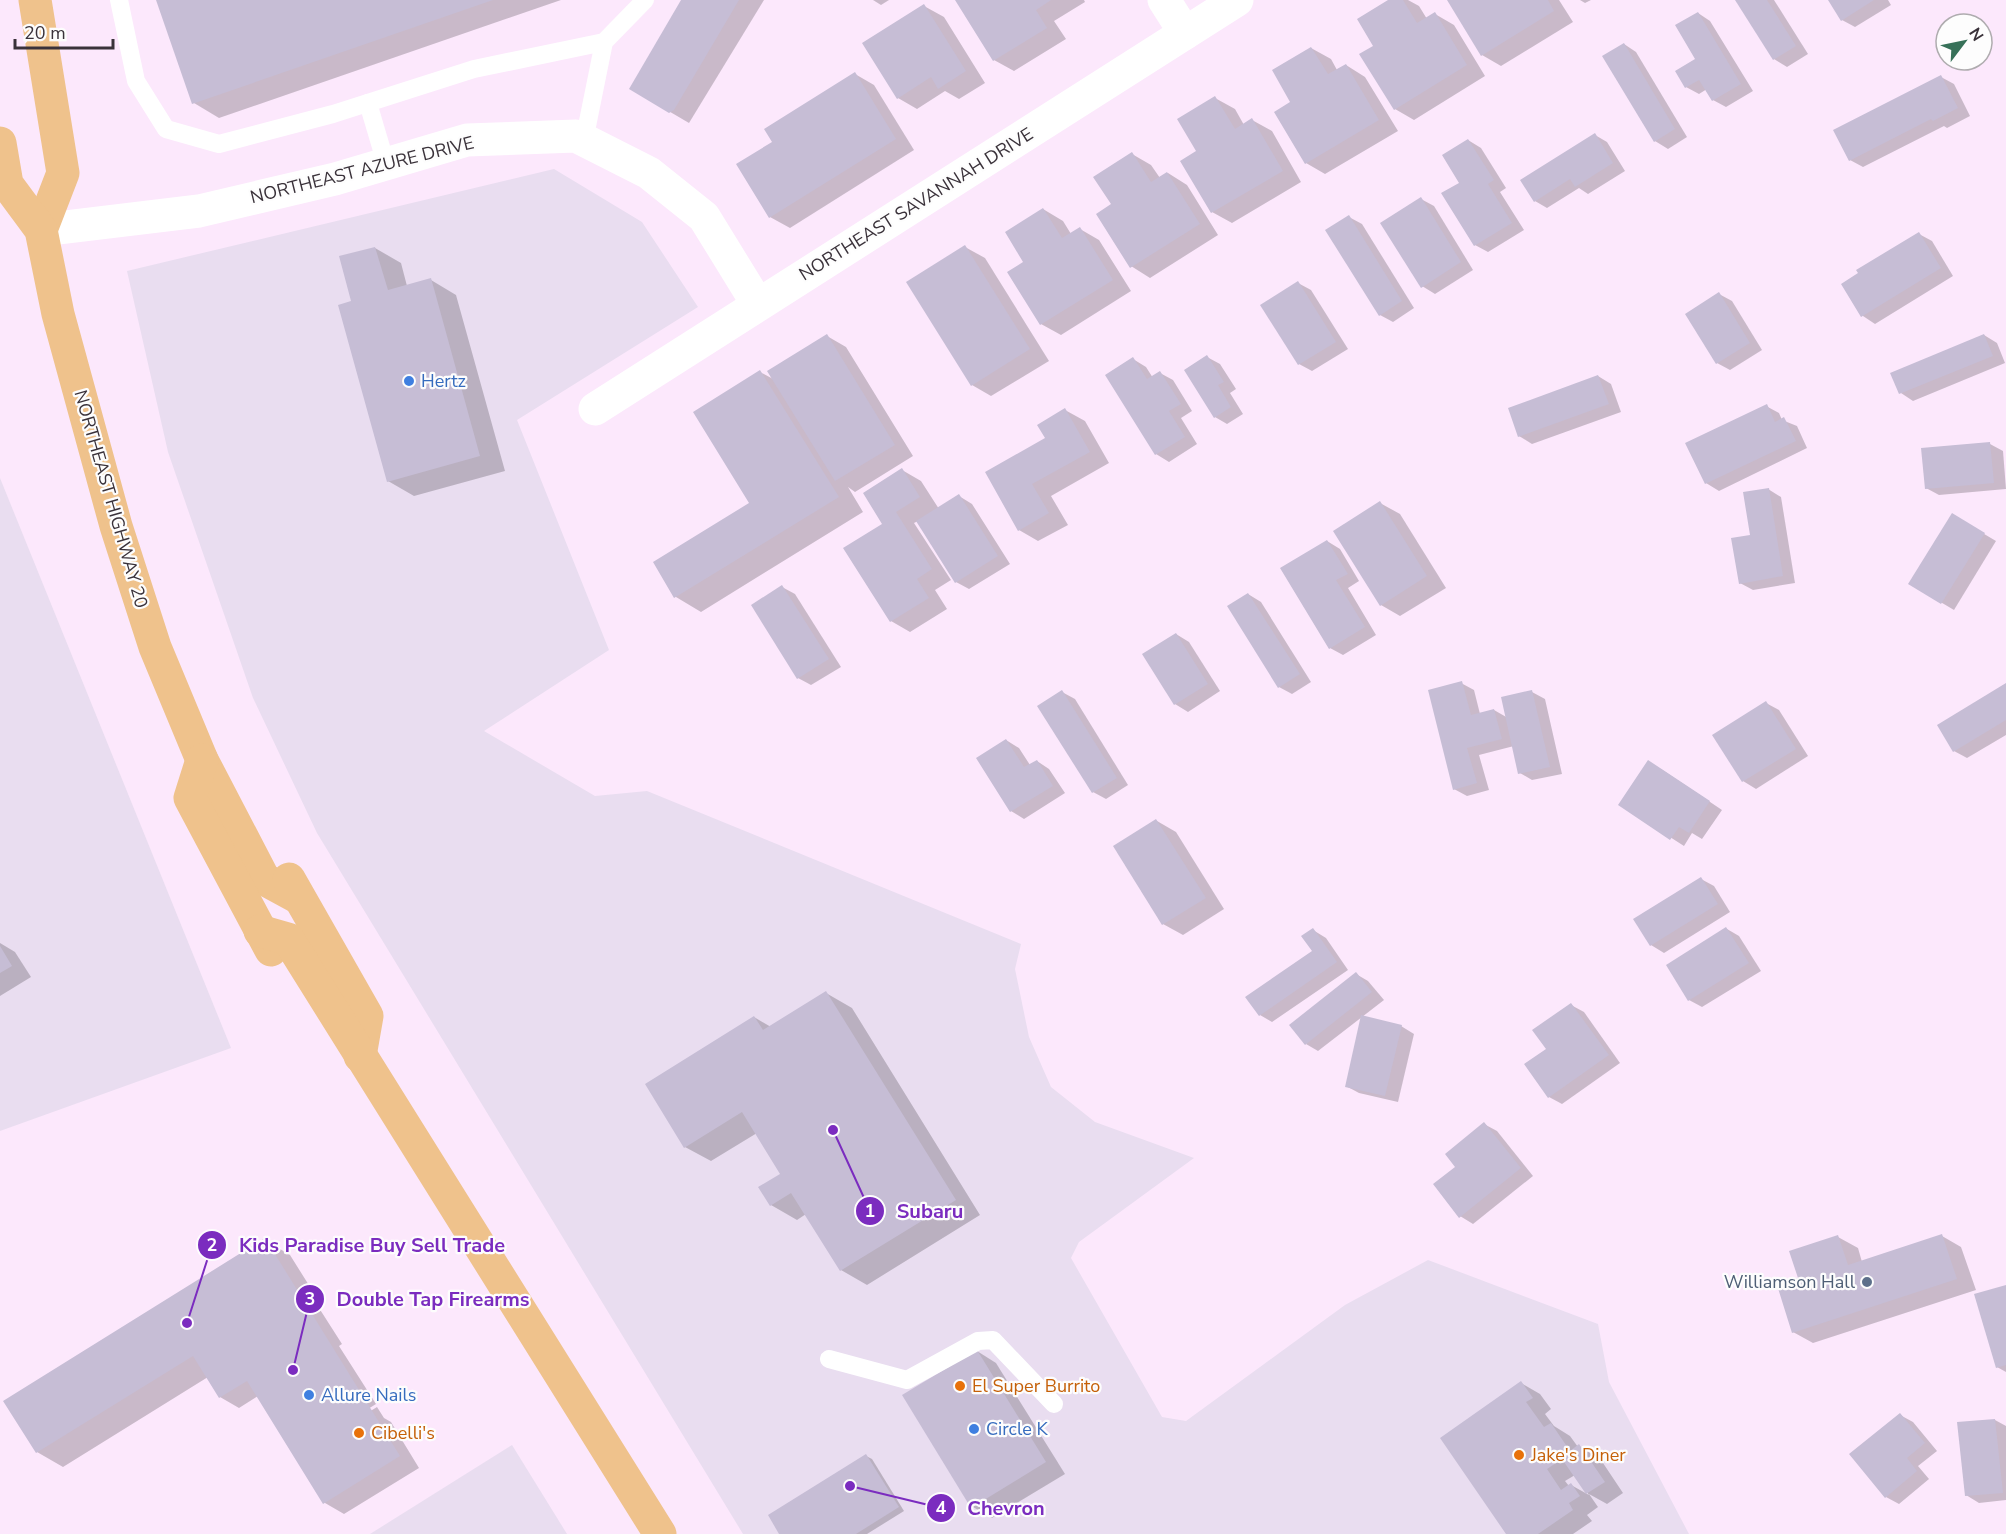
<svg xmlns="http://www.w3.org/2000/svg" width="2006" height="1534" font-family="'Nunito Sans',sans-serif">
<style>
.commercial{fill:#e9ddf0}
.shadow{fill:#0003;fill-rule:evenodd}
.building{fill:#c6bdd5}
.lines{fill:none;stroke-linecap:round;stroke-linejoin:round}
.lane{stroke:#fff;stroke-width:18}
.street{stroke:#fff;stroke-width:33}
.primary{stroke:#efc28c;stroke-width:33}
.shop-dot{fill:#3f7fe0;stroke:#fdfdfd;stroke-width:2}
.service-dot{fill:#5c6f8a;stroke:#fdfdfd;stroke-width:2}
.food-dot{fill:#e8710a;stroke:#fdfdfd;stroke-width:2}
.labels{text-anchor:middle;stroke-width:4.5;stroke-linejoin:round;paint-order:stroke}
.street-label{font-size:18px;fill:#3a323a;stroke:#fdfdfd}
.shop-label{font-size:18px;fill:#366cbe;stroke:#fdfdfd;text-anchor:start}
.service-label{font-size:18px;fill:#4e5e75;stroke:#fdfdfd;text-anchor:end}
.food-label{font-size:18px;fill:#c56008;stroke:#fdfdfd;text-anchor:start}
.leader{fill:none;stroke:#7b2cbf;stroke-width:2}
.callout-dot{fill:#7b2cbf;stroke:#fdfdfd;stroke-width:2}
.mark-label{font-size:18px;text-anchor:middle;font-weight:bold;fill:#fff}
.callout-label{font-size:20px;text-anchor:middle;font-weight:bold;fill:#7b2cbf;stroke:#fdfdfd;stroke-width:4.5;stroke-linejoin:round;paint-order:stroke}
</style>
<rect width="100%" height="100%" fill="#fce8fc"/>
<!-- commercial -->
<g class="commercial">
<path d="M554,169L642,222L698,307L517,420L609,650L484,731L595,796L647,791L1021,944L1015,969L1029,1037L1051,1087L1095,1122L1194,1158L1079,1242L1071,1258L1162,1417L1186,1421L1345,1305L1428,1260L1598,1324L1609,1382L1689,1534H743L317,833L253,698L168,452L127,271Z"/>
<path d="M0,478L231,1048L0,1131Z"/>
<path d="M512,1445L567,1534H370Z"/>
</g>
<!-- shadow -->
<g class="shadow">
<path d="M158,0H561L219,118L194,103Z"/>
<path d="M683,0H764L689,123L631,89Z"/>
<path d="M873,0H889L881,5Z"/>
<path d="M957,0H1084L1085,2L1054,21L1066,39L1014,71L994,60Z"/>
<path d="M1391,0H1408L1419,6L1427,19L1435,14L1454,25L1485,76L1414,120L1395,109L1375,46Z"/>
<path d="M1449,0H1559L1573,22L1501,66L1482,55Z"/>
<path d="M1580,0H1591L1585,3Z"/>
<path d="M1737,0H1774L1808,54L1787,67L1774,59Z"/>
<path d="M1830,0H1888L1891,5L1855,27L1842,20Z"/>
<path d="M924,6L944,17L985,83L959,99L945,91L917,109L898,98Z"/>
<path d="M1698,13L1710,21L1753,91L1726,107L1713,100L1707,89L1699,94L1686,87L1697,59Z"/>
<path d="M1624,44L1636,52L1687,137L1668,149L1655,141Z"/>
<path d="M1311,48L1331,59L1337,70L1346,65L1365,77L1398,131L1325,174L1306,163L1292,102Z"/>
<path d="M855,74L874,85L914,150L790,228L770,217L774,142Z"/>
<path d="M1941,77L1954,84L1970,116L1947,128L1944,126L1863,167L1850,160Z"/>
<path d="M1215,98L1235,109L1244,125L1252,120L1272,131L1301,182L1232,223L1212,212L1182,161L1198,152Z"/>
<path d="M1595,135L1607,142L1625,171L1588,194L1579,188L1547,208L1535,201Z"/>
<path d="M1468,140L1481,148L1506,188L1500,192L1524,230L1488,252L1475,245L1461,183Z"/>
<path d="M1132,154L1151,165L1160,178L1168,173L1187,185L1218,235L1150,278L1131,266L1113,205Z"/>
<path d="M1421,199L1434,206L1473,270L1435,294L1422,286Z"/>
<path d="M1043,209L1063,221L1071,234L1080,229L1099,240L1131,291L1061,335L1041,324L1025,262Z"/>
<path d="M1349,217L1362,224L1414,308L1393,322L1380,315Z"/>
<path d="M1919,234L1932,241L1953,276L1875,324L1863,316L1843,284Z"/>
<path d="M965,247L985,258L1049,361L991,396L972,385L908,283Z"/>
<path d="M375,248L401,263L407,286L431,280L456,295L505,471L414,496L388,481L353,302Z"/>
<path d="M1298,283L1311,290L1348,349L1312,371L1299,364Z"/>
<path d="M1719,294L1732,301L1762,350L1730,370L1717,363Z"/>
<path d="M1984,335L1997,343L2005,363L1913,401L1901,393Z"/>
<path d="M827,336L846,347L913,456L855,492L848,487L863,512L701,612L676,597L655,563L751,504L760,372L775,380Z"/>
<path d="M1207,357L1220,364L1236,389L1230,393L1243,414L1227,424L1215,417Z"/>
<path d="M1133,359L1146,367L1153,378L1160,373L1173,380L1192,411L1181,418L1197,444L1169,462L1156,454Z"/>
<path d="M1598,376L1611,384L1621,412L1532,444L1519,436Z"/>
<path d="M1766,406L1779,413L1782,420L1797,426L1807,448L1719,491L1706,483Z"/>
<path d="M1065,410L1085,421L1109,463L1051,496L1068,525L1038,541L1019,530L987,473L1047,439Z"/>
<path d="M1990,444L2003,451L2006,489L1939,495L1926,488Z"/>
<path d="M902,470L921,481L939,509L959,496L972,504L1010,564L969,589L956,582L918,521L914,523L951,580L935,590L947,609L910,632L891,621L884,524Z"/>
<path d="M1768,489L1781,497L1795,583L1753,590L1740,583L1752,536Z"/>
<path d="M1380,503L1400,514L1446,588L1400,616L1381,605Z"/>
<path d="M1952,515L1996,541L1954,610L1910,584Z"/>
<path d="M1327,541L1340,549L1359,581L1348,588L1376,635L1343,655L1330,648Z"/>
<path d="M782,587L795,594L841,667L811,685L798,678Z"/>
<path d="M1248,594L1261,602L1311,682L1292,694L1279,687Z"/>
<path d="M1176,634L1189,642L1220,691L1188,712L1175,704Z"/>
<path d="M1461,683L1474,690L1480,714L1494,710L1508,718L1532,692L1545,699L1562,774L1532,780L1520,773L1514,746L1479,755L1489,790L1467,796L1454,789Z"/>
<path d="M2006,684V735L1967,758L1954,751Z"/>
<path d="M1062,692L1075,699L1128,785L1106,799L1093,792Z"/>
<path d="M1766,703L1779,710L1808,756L1756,789L1743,781Z"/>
<path d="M1006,740L1019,748L1030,765L1037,761L1049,769L1065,793L1024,819L1011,811Z"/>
<path d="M1661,769L1722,810L1702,839L1692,833L1684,846L1620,805Z"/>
<path d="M1157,821L1176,832L1224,909L1183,935L1163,924Z"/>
<path d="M1701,879L1714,886L1730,912L1664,953L1651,945L1635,920Z"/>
<path d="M1727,929L1739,936L1761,971L1702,1007L1689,1000L1668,966Z"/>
<path d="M1313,930L1326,938L1348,970L1272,1022L1260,1015L1314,951Z"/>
<path d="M0,943L15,952L31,977L0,996Z"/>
<path d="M1356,974L1368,981L1384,1000L1318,1051L1306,1044Z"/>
<path d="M826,993L852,1008L980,1215L867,1285L841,1270L806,1214L797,1220L771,1205L782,1174L757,1133L711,1161L685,1147L754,1017L771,1027Z"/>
<path d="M1571,1005L1584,1012L1620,1063L1562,1104L1549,1097L1548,1049Z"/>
<path d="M1401,1026L1414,1034L1398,1102L1359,1093L1346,1086Z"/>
<path d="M1484,1124L1497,1131L1533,1176L1473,1224L1460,1216Z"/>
<path d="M1942,1236L1961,1247L1976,1290L1813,1343L1793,1332L1800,1279L1838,1237L1858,1248L1862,1262Z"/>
<path d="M265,1240L290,1255L322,1306L319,1308L342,1344L339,1346L376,1404L299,1452V1455L377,1407L384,1418L391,1422L419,1468L344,1514L325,1503L258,1396L239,1408L220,1397L208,1377L63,1467L37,1452L5,1401Z"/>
<path d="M2006,1286V1372L1997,1367Z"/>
<path d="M977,1351L996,1363L1065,1474L992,1518L973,1507L904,1396Z"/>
<path d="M1521,1383L1540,1394L1551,1409L1545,1414L1554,1426L1570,1436L1578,1447L1599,1457L1623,1493L1607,1504L1589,1494L1598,1507L1587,1515L1592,1521L1573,1534H1508ZM1575,1475L1589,1495L1571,1485L1569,1486L1565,1481Z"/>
<path d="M1900,1415L1913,1422L1937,1451L1918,1466L1929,1479L1899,1504L1886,1497Z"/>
<path d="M1995,1420L2006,1426V1500L1979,1503L1966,1495L1959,1424Z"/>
<path d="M866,1456L872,1459L904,1511L867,1534H781Z"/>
</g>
<!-- building -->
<g class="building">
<path d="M156,0H493L192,104Z"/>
<path d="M681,0H739L674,110L669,113L629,89Z"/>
<path d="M955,0H1051L1036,10L1047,28L993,61Z"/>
<path d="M1388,0H1403L1417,23L1435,12L1467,65L1394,110L1359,54L1373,46L1357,19Z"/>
<path d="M1447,0H1548L1554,11L1481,56Z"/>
<path d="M1735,0H1767L1796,46L1773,60Z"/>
<path d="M1828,0H1874L1841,21Z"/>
<path d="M924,4L966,71L938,89L931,77L897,99L862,43Z"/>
<path d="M1698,12L1741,84L1712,101L1699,80L1685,88L1675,71L1695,59L1675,25Z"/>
<path d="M1624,43L1675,129L1654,142L1602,56Z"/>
<path d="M1311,47L1328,74L1346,64L1379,120L1305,164L1274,112L1290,102L1272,70Z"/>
<path d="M855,72L896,139L769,218L736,164L772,142L764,129Z"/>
<path d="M1941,75L1958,108L1933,121L1931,119L1849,161L1833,130Z"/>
<path d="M1215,96L1235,129L1252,118L1283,171L1211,213L1180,161L1196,151L1177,119Z"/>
<path d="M1595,133L1613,163L1575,187L1570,179L1534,202L1520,180Z"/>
<path d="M1468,139L1494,180L1488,184L1512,223L1474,246L1441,193L1459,183L1442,155Z"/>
<path d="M1132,152L1151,182L1167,172L1200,224L1130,268L1096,214L1111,204L1093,177Z"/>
<path d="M1421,197L1461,262L1421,288L1380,223Z"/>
<path d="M1043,208L1062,238L1080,227L1113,280L1040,325L1007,272L1023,262L1005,232Z"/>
<path d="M1349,215L1402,301L1379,316L1325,230Z"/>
<path d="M1919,232L1941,268L1861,317L1841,284L1858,273L1856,270Z"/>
<path d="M965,245L1030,349L971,386L906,282Z"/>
<path d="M375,247L388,290L431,278L480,456L387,482L338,305L351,301L339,256Z"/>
<path d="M1298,281L1336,342L1298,365L1260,305Z"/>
<path d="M1719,292L1750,343L1716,364L1685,314Z"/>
<path d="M827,334L895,445L835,481L767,371Z"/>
<path d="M1984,334L1993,356L1899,394L1890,373Z"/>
<path d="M1207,355L1224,382L1218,385L1231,407L1214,418L1184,370Z"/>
<path d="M1133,357L1147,379L1160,371L1181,404L1169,411L1185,437L1155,455L1105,375Z"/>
<path d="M760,370L839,497L674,598L653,562L749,503L693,412Z"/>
<path d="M1598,375L1609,404L1518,437L1508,408Z"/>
<path d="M1767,404L1775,422L1784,417L1796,441L1705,484L1685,443Z"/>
<path d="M1065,408L1090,452L1032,484L1049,513L1018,531L985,472L1045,438L1037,425Z"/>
<path d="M1990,442L1994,483L1925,489L1921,448Z"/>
<path d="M902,468L920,497L896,512L932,569L917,579L929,598L890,622L843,548L882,524L863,493Z"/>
<path d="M1769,488L1783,576L1739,584L1731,538L1750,535L1743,492Z"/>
<path d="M959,494L998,556L955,583L916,521Z"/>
<path d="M1380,501L1427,576L1380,606L1333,531Z"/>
<path d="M1952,513L1985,533L1941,604L1908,584Z"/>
<path d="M1327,540L1348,574L1336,580L1365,627L1329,649L1280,568Z"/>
<path d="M782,585L829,659L797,679L751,605Z"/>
<path d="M1248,593L1300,674L1278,688L1227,606Z"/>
<path d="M1176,633L1208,684L1174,705L1142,654Z"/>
<path d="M1462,681L1471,715L1494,709L1502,739L1467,748L1477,783L1453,790L1428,690Z"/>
<path d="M2006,683V720L1953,752L1937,725Z"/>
<path d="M1062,690L1117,778L1092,793L1037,706Z"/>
<path d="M1532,690L1550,767L1518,774L1501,697Z"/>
<path d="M1766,701L1796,749L1742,782L1712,735Z"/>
<path d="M1006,739L1024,767L1037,760L1053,786L1010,812L976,758Z"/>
<path d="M1648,760L1710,801L1689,833L1679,827L1670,840L1618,805Z"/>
<path d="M1156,819L1206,898L1162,925L1113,846Z"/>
<path d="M1701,877L1718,904L1650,946L1633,919Z"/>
<path d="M1726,927L1749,963L1688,1001L1666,965Z"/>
<path d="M1313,928L1337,962L1259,1016L1245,997L1312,951L1301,936Z"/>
<path d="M0,946L12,966L0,973Z"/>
<path d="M1356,972L1372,992L1305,1045L1289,1025Z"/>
<path d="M826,991L956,1200L840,1271L791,1193L770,1206L758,1187L780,1174L742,1112L684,1148L645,1084L754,1016L763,1030Z"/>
<path d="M1571,1003L1609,1055L1548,1098L1524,1064L1546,1049L1532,1030Z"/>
<path d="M1361,1015L1402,1025L1385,1096L1345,1087Z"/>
<path d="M1484,1122L1521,1168L1459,1218L1433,1184L1455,1167L1445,1154Z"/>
<path d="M1942,1234L1957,1279L1792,1333L1777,1285L1798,1278L1789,1251L1838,1235L1848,1265Z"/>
<path d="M265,1238L400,1456L323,1504L247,1381L219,1398L193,1356L36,1453L3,1401Z"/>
<path d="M2006,1285V1365L1996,1368L1974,1294Z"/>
<path d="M977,1350L1046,1462L971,1508L902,1395Z"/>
<path d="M1521,1381L1533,1398L1526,1402L1544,1427L1551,1423L1570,1451L1579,1444L1605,1482L1586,1494L1562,1459L1547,1469L1561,1490L1571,1483L1580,1496L1569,1503L1573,1510L1538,1534H1506L1440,1438Z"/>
<path d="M1900,1413L1925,1443L1907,1458L1917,1471L1885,1498L1849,1454Z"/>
<path d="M1995,1419L2003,1493L1965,1496L1957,1422Z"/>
<path d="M866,1454L899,1507L856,1534H779L768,1515Z"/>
</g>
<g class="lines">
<!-- lane -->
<g class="lane">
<path d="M119,0L136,81L166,129L219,144L333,114L474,69L604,42"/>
<path d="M368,103L386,164"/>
<path d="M584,141L604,42L645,0"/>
<path d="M829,1359L907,1380L978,1341L993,1340L1054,1404"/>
</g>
<!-- street -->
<g class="street">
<path d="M1164,0L1185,33"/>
<path d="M41,230L199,211L335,179L467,140L576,136L649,173L704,217L757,303"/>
<path d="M595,409L1237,0"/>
</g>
<!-- primary -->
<g class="primary">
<path d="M35,0L63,173L41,230"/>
<path d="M0,143L7,184L41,230L58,314L116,526L155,647L202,760L264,879L299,898"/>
<path d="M202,760L190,798L271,950"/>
<path d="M289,879L367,1016L360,1056"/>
<path d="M260,931L288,939L660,1534"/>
</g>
</g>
<!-- markers -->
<g class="shop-dot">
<circle cx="409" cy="381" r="6"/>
<circle cx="309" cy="1395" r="6"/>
<circle cx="974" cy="1429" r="6"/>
</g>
<circle class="service-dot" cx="1867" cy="1282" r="6"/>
<g class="food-dot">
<circle cx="960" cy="1386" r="6"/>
<circle cx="359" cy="1433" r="6"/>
<circle cx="1519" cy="1455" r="6"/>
</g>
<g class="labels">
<!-- street labels -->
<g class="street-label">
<text transform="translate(362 170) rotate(-14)" y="6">NORTHEAST AZURE DRIVE</text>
<text transform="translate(916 204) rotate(-32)" y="6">NORTHEAST SAVANNAH DRIVE</text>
<text transform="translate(111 499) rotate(74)" y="6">NORTHEAST HIGHWAY 20</text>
</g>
<!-- shop labels -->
<g class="shop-label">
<text x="421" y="387">Hertz</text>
<text x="321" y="1401">Allure Nails</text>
<text x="986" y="1435">Circle K</text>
</g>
<!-- service labels -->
<g class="service-label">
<text x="1855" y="1288">Williamson Hall</text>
</g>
<!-- food labels -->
<g class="food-label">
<text x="972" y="1392">El Super Burrito</text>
<text x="371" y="1439">Cibelli's</text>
<text x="1531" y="1461">Jake's Diner</text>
</g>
</g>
<!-- callouts -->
<path class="leader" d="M833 1130L870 1211M187 1323L212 1245M293 1370L310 1299M850 1486L941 1508"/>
<g class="callout-dot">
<circle cx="833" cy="1130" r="6"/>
<circle cx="187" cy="1323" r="6"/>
<circle cx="293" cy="1370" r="6"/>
<circle cx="850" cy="1486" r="6"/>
<circle cx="870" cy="1211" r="15"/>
<circle cx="212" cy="1245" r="15"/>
<circle cx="310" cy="1299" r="15"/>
<circle cx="941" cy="1508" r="15"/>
</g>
<g class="mark-label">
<text x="870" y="1217">1</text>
<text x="212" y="1251">2</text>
<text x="310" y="1305">3</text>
<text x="941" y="1514">4</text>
</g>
<g class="callout-label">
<text x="930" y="1218">Subaru</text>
<text x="372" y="1252">Kids Paradise Buy Sell Trade</text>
<text x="433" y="1306">Double Tap Firearms</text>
<text x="1006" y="1515">Chevron</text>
</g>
<!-- north arrow -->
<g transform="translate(1964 42) rotate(58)"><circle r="28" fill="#fdfdfd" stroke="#afacaf" stroke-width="1.5"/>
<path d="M0-4.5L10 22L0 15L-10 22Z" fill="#377159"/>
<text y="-9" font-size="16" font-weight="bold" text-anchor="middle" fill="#3a323a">N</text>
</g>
<!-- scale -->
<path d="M15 39v9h98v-9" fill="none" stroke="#3a323a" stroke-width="3"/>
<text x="24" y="39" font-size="18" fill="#3a323a" stroke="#fdfdfd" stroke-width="4.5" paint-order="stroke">20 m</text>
</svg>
